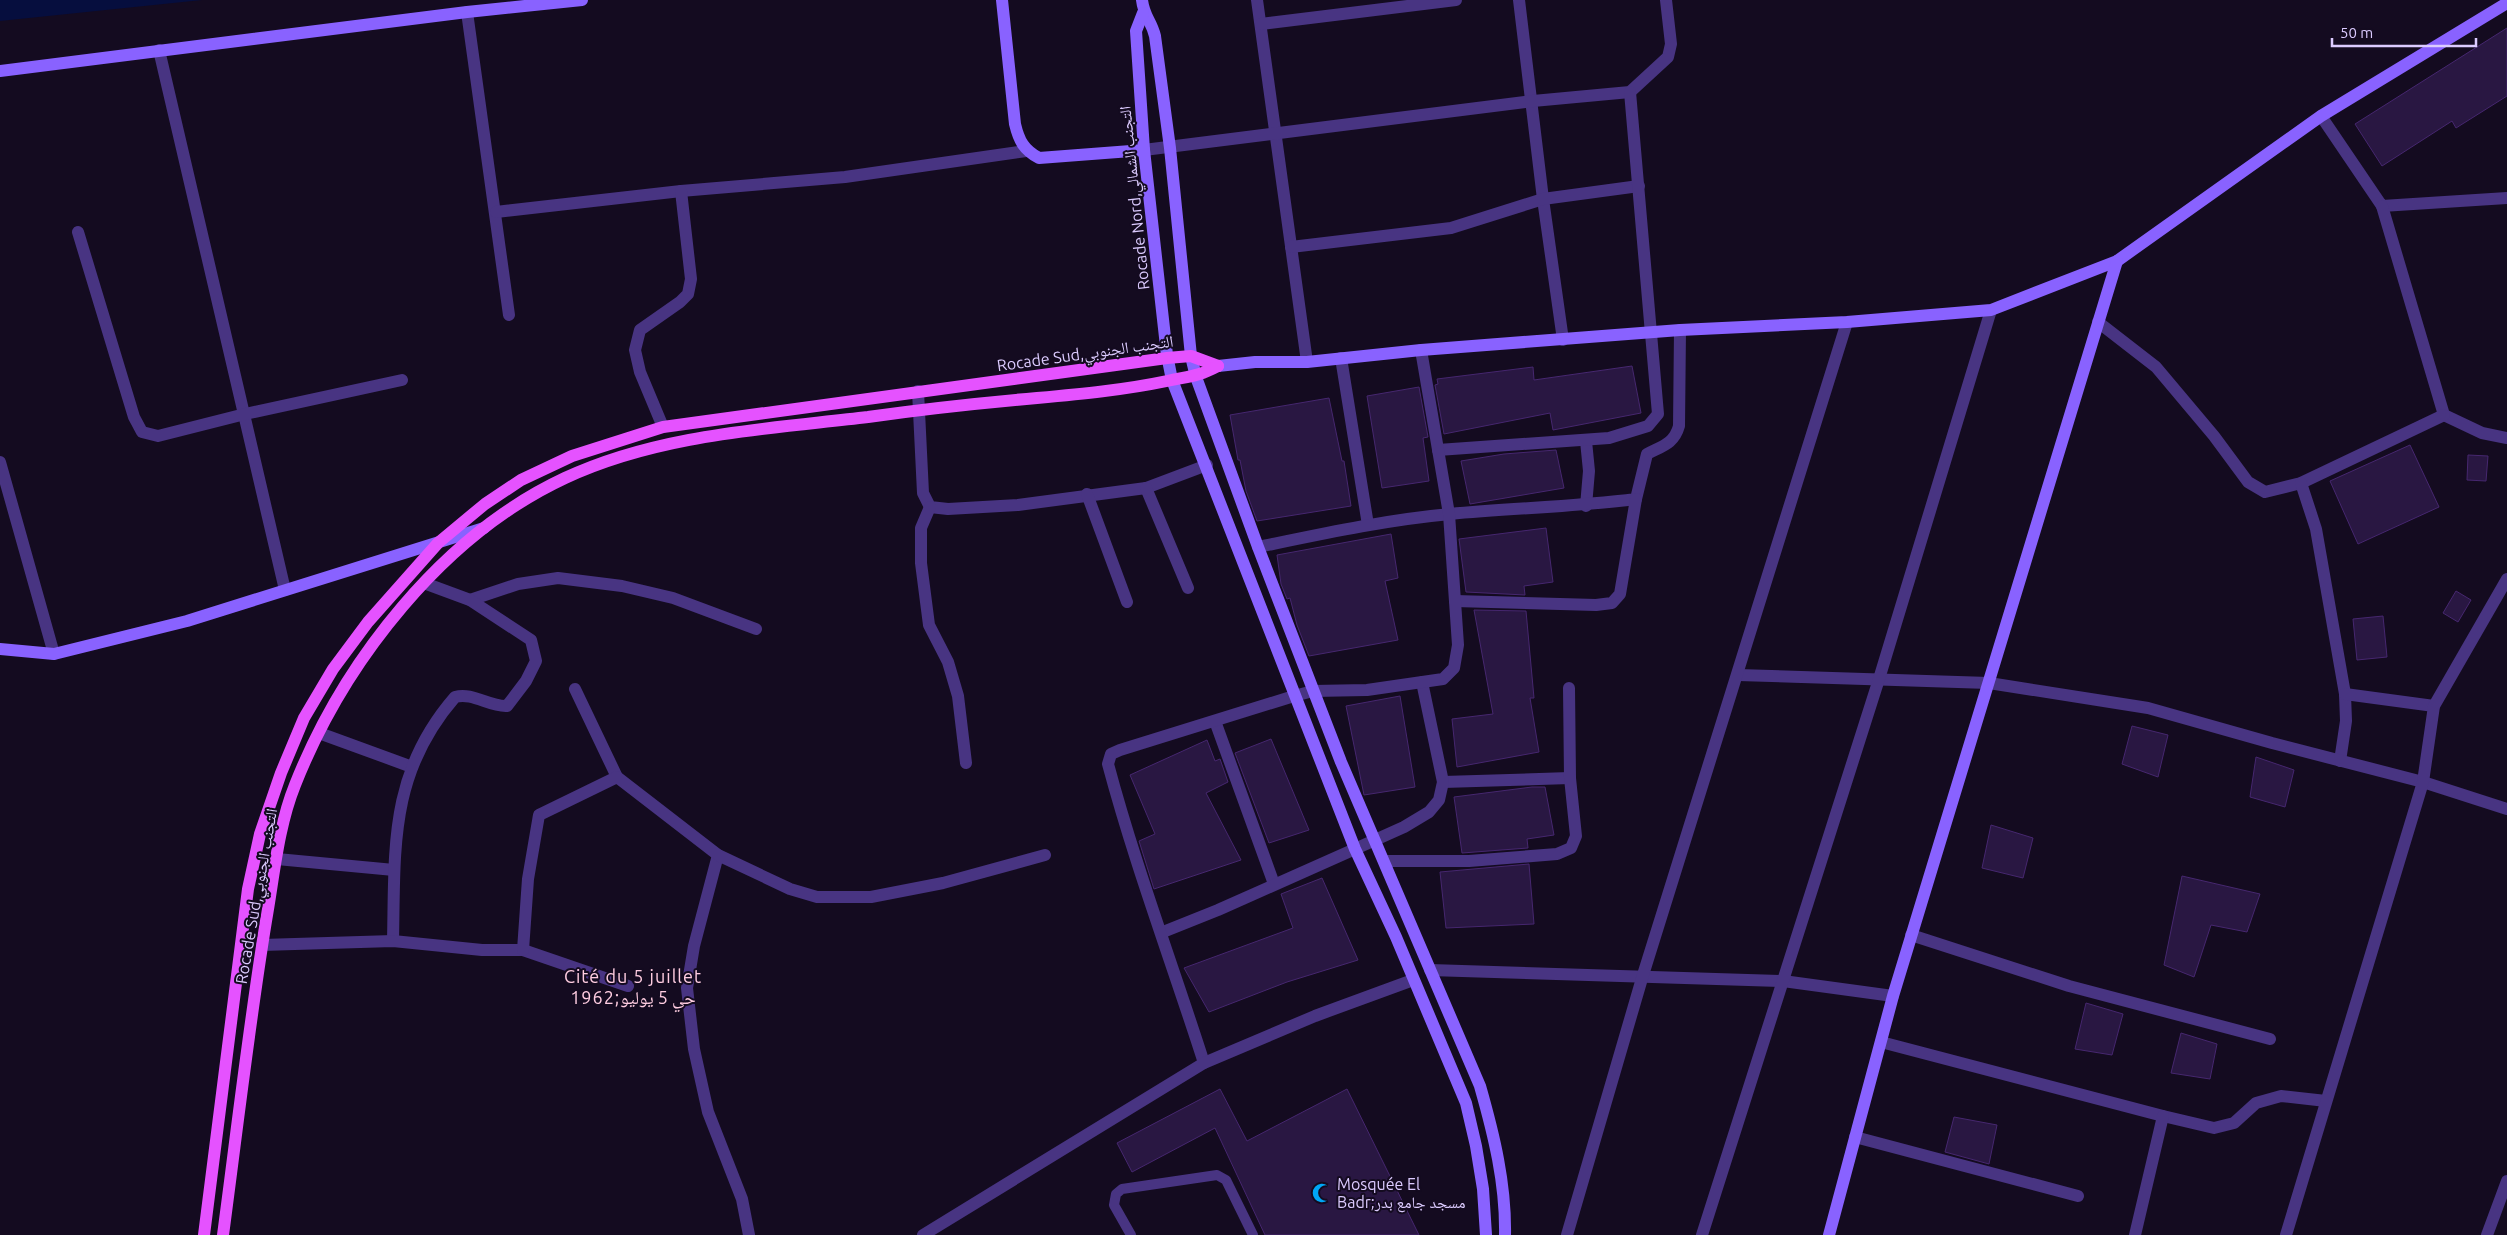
<svg xmlns="http://www.w3.org/2000/svg" width="2507" height="1235" font-family="Ubuntu,'Noto Naskh Arabic',sans-serif">
<style>
.water{fill:#060e3e}
.building{fill:#291742;stroke:#46276f}
.lines{fill:none;stroke-linecap:round;stroke-linejoin:round}
.lane{stroke:#483482;stroke-width:10}
.street{stroke:#483482;stroke-width:12}
.secondary{stroke:#8962ff;stroke-width:12}
.primary{stroke:#e552ff;stroke-width:12}
.labels{text-anchor:middle;stroke-width:4;stroke-linejoin:round;paint-order:stroke}
.street-label{font-size:16px;fill:#dccbff;stroke:#140b20}
.poi-label{font-size:16px;fill:#dccbff;stroke:#140b20;text-anchor:start}
.neighbourhood-label{font-size:18px;letter-spacing:1px;fill:#ffcde1;stroke:#140b20}
</style>
<rect width="100%" height="100%" fill="#140b20"/>
<!-- water -->
<path class="water" d="M0,0H202L0,21Z"/>
<!-- building -->
<g class="building">
<path d="M2507,28V96L2456,128L2452,121L2382,166L2355,124Z"/>
<path d="M1632,366L1641,413L1553,430L1550,413L1444,434L1435,385L1438,384L1437,379L1533,367L1534,380Z"/>
<path d="M1419,387L1428,437L1423,438L1429,481L1382,488L1367,396Z"/>
<path d="M1329,398L1342,461H1344L1351,506L1257,521L1246,491L1240,460H1238L1230,415Z"/>
<path d="M2410,445L2439,507L2358,544L2330,481Z"/>
<path d="M1556,450L1564,488L1470,504L1461,461L1504,454Z"/>
<path d="M2468,455L2488,456L2486,481L2467,480Z"/>
<path d="M1546,528L1553,582L1524,586L1525,595L1466,592L1459,539Z"/>
<path d="M1391,534L1398,578L1385,581L1398,640L1309,656L1297,625L1290,598L1287,599L1281,584L1277,555Z"/>
<path d="M2456,591L2471,600L2458,622L2443,613Z"/>
<path d="M1474,610L1526,611L1534,698H1530L1539,752L1457,767L1452,719L1493,714Z"/>
<path d="M2383,616L2387,657L2357,660L2353,619Z"/>
<path d="M1400,696L1415,787L1364,795L1346,706Z"/>
<path d="M2132,726L2168,735L2158,777L2122,764Z"/>
<path d="M1271,739L1309,830L1269,843L1235,753Z"/>
<path d="M1207,740L1215,761L1220,759L1228,782L1206,793L1241,860L1154,889L1139,841L1155,834L1130,775Z"/>
<path d="M2256,757L2294,770L2285,807L2250,797Z"/>
<path d="M1532,787H1545L1554,835L1527,839L1528,848L1462,853L1454,797Z"/>
<path d="M1991,825L2033,838L2023,878L1982,868Z"/>
<path d="M1529,864L1534,924L1446,928L1440,872Z"/>
<path d="M2182,876L2260,894L2247,932L2211,925L2194,977L2164,965Z"/>
<path d="M1322,878L1358,960L1287,982L1209,1012L1184,968L1293,928L1281,894Z"/>
<path d="M2086,1003L2123,1014L2112,1055L2075,1049Z"/>
<path d="M2181,1033L2217,1044L2210,1079L2171,1073Z"/>
<path d="M1220,1089L1247,1141L1347,1089L1419,1235H1265L1215,1128L1132,1172L1117,1143Z"/>
<path d="M1954,1117L1997,1125L1989,1164L1945,1152Z"/>
</g>
<g class="lines">
<!-- lane -->
<path class="lane" d="M1131,1235L1114,1205L1116,1194L1122,1189L1217,1175L1226,1180L1253,1235"/>
<!-- street -->
<g class="street">
<path d="M1257,0L1307,362"/>
<path d="M1519,0L1543,199L1563,340"/>
<path d="M467,12L509,315"/>
<path d="M1261,24L1456,0"/>
<path d="M159,50L285,590"/>
<path d="M2321,116L2382,206L2507,198"/>
<path d="M1144,150L1533,101L1630,92L1668,57L1671,44L1666,0"/>
<path d="M2382,206L2444,415L2482,433L2507,438"/>
<path d="M496,212L681,191L845,177L1026,151"/>
<path d="M78,232L134,417L142,432L158,436L245,414L402,380"/>
<path d="M1291,247L1451,228L1543,199L1639,186"/>
<path d="M2098,322L2156,367L2214,436L2248,482L2265,492L2301,483L2444,415"/>
<path d="M1341,358L1368,525"/>
<path d="M918,391L923,493L930,507L948,509L1018,505L1146,488L1207,465"/>
<path d="M663,427L640,372L635,350L640,330L680,302L688,294L691,279L681,191"/>
<path d="M1586,441L1589,471L1586,506"/>
<path d="M1438,450L1609,438L1648,426L1658,414L1630,92"/>
<path d="M0,462L54,654"/>
<path d="M2301,483L2316,529L2345,694L2346,721L2340,761"/>
<path d="M1146,488L1188,588"/>
<path d="M1087,494L1127,602"/>
<path d="M930,507L921,528V563L929,625L948,662L958,696L966,763"/>
<path d="M1258,547C1321,534 1385,520 1450,514C1512,508 1574,507 1636,499L1647,454C1662,446 1674,444 1679,426L1680,330"/>
<path d="M470,600L518,584L558,578L622,586L673,598L756,629"/>
<path d="M1455,601L1596,605L1612,603L1620,594L1636,499"/>
<path d="M1738,675L1989,683L2148,708L2272,743L2423,782L2507,809"/>
<path d="M575,689L617,777"/>
<path d="M2345,694L2434,706"/>
<path d="M1215,721L1274,884"/>
<path d="M319,733L412,767"/>
<path d="M1443,782L1570,778"/>
<path d="M718,855L694,946L687,988L694,1049L708,1112L742,1199L749,1235"/>
<path d="M277,859L394,870"/>
<path d="M1384,861H1469L1557,854L1571,848L1576,836L1570,778L1569,688"/>
<path d="M1163,932L1218,910L1355,849L1404,827L1429,812L1439,800L1443,782L1422,682"/>
<path d="M1911,935L2069,986L2270,1039"/>
<path d="M393,941C395,847 389,773 455,697C473,692 489,707 507,706L526,681L536,661L531,640L470,600L424,583"/>
<path d="M262,945L393,941L482,950H523L628,986"/>
<path d="M523,950L528,879L539,815L617,777L718,855L790,889L817,897H871L943,883L1045,855"/>
<path d="M1430,970L1783,981L1893,996"/>
<path d="M1881,1042L2163,1116L2214,1128L2234,1123L2256,1103L2281,1096L2326,1101"/>
<path d="M1204,1063C1172,963 1135,865 1108,764L1111,754L1120,750L1294,696L1313,691L1367,690L1443,679L1454,668L1458,645L1449,514L1421,350"/>
<path d="M1855,1137L2078,1196"/>
<path d="M923,1235L1204,1063L1315,1016L1413,980"/>
<path d="M1567,1235L1643,975L1847,322"/>
<path d="M1702,1235L1879,679L1991,310"/>
<path d="M2135,1235L2163,1116"/>
<path d="M2286,1235L2423,782L2434,706L2507,579"/>
<path d="M2487,1235L2507,1181"/>
</g>
<!-- secondary -->
<g class="secondary">
<path d="M1002,0L1015,124C1019,141 1024,150 1039,158L1144,150"/>
<path d="M1142,0C1144,17 1151,20 1155,36L1170,148L1191,356L1196,377L1258,547L1341,762L1480,1086C1494,1135 1506,1184 1505,1235"/>
<path d="M1143,13L1136,31L1144,150L1167,355L1172,380L1355,849L1396,937L1466,1103L1476,1146L1483,1189L1486,1235"/>
<path d="M0,71L467,12L582,0"/>
<path d="M1218,366L1255,362H1307L1421,350L1680,330L1847,322L1991,310L2117,261L2321,116L2507,3"/>
<path d="M0,649L54,654L187,621L484,528"/>
<path d="M1829,1235L1893,996L2117,261"/>
</g>
<!-- primary -->
<g class="primary">
<path d="M204,1235L248,889L260,834L281,773L304,718L333,669L368,622L438,543L485,504L521,480L572,456L663,427L1167,358L1191,356L1218,366"/>
<path d="M223,1235C237,1130 249,1025 266,921C274,876 278,827 295,785C344,661 443,535 565,478C659,434 767,429 868,417C924,409 980,403 1037,398C1081,394 1124,390 1167,381C1190,376 1197,377 1218,366"/>
</g>
</g>
<!-- icons -->
<defs>
<symbol id="mosque-bare" viewBox="-9 -9 18 18"><path d="M3.5-4.9A6 6 0 1 0 3.5 4.9A5 5 0 1 1 3.5-4.9Z" fill="#00a6f6" stroke="#140b20" stroke-width="2.5" paint-order="stroke"/></symbol>
</defs>
<g fill-rule="evenodd">
<use href="#mosque-bare" x="1308" y="1179" width="28" height="28"/>
</g>
<g class="labels">
<!-- street labels -->
<g class="street-label">
<text transform="translate(1134 198) rotate(-96)" y="6">Rocade Nord,التجنب الشمالي</text>
<text transform="translate(1085 353) rotate(-8)" y="6">Rocade Sud,التجنب الجنوبي</text>
<text transform="translate(256 896) rotate(-80)" y="6">Rocade Sud,التجنب الجنوبي</text>
</g>
<!-- poi labels -->
<g class="poi-label">
<text x="1337" y="1190">Mosquée El<tspan x="1337" dy="18">Badr;مسجد جامع بدر</tspan></text>
</g>
<!-- neighbourhood labels -->
<g class="neighbourhood-label">
<text x="633" y="983">Cité du 5 juillet<tspan x="633" dy="21">1962;حي 5 يوليو</tspan></text>
</g>
</g>
<!-- scale -->
<path d="M2332 38v8h144v-8" fill="none" stroke="#dccbff" stroke-width="2.5"/>
<text x="2340" y="38" font-size="15" fill="#dccbff" stroke="#140b20" stroke-width="4" paint-order="stroke">50 m</text>
</svg>
